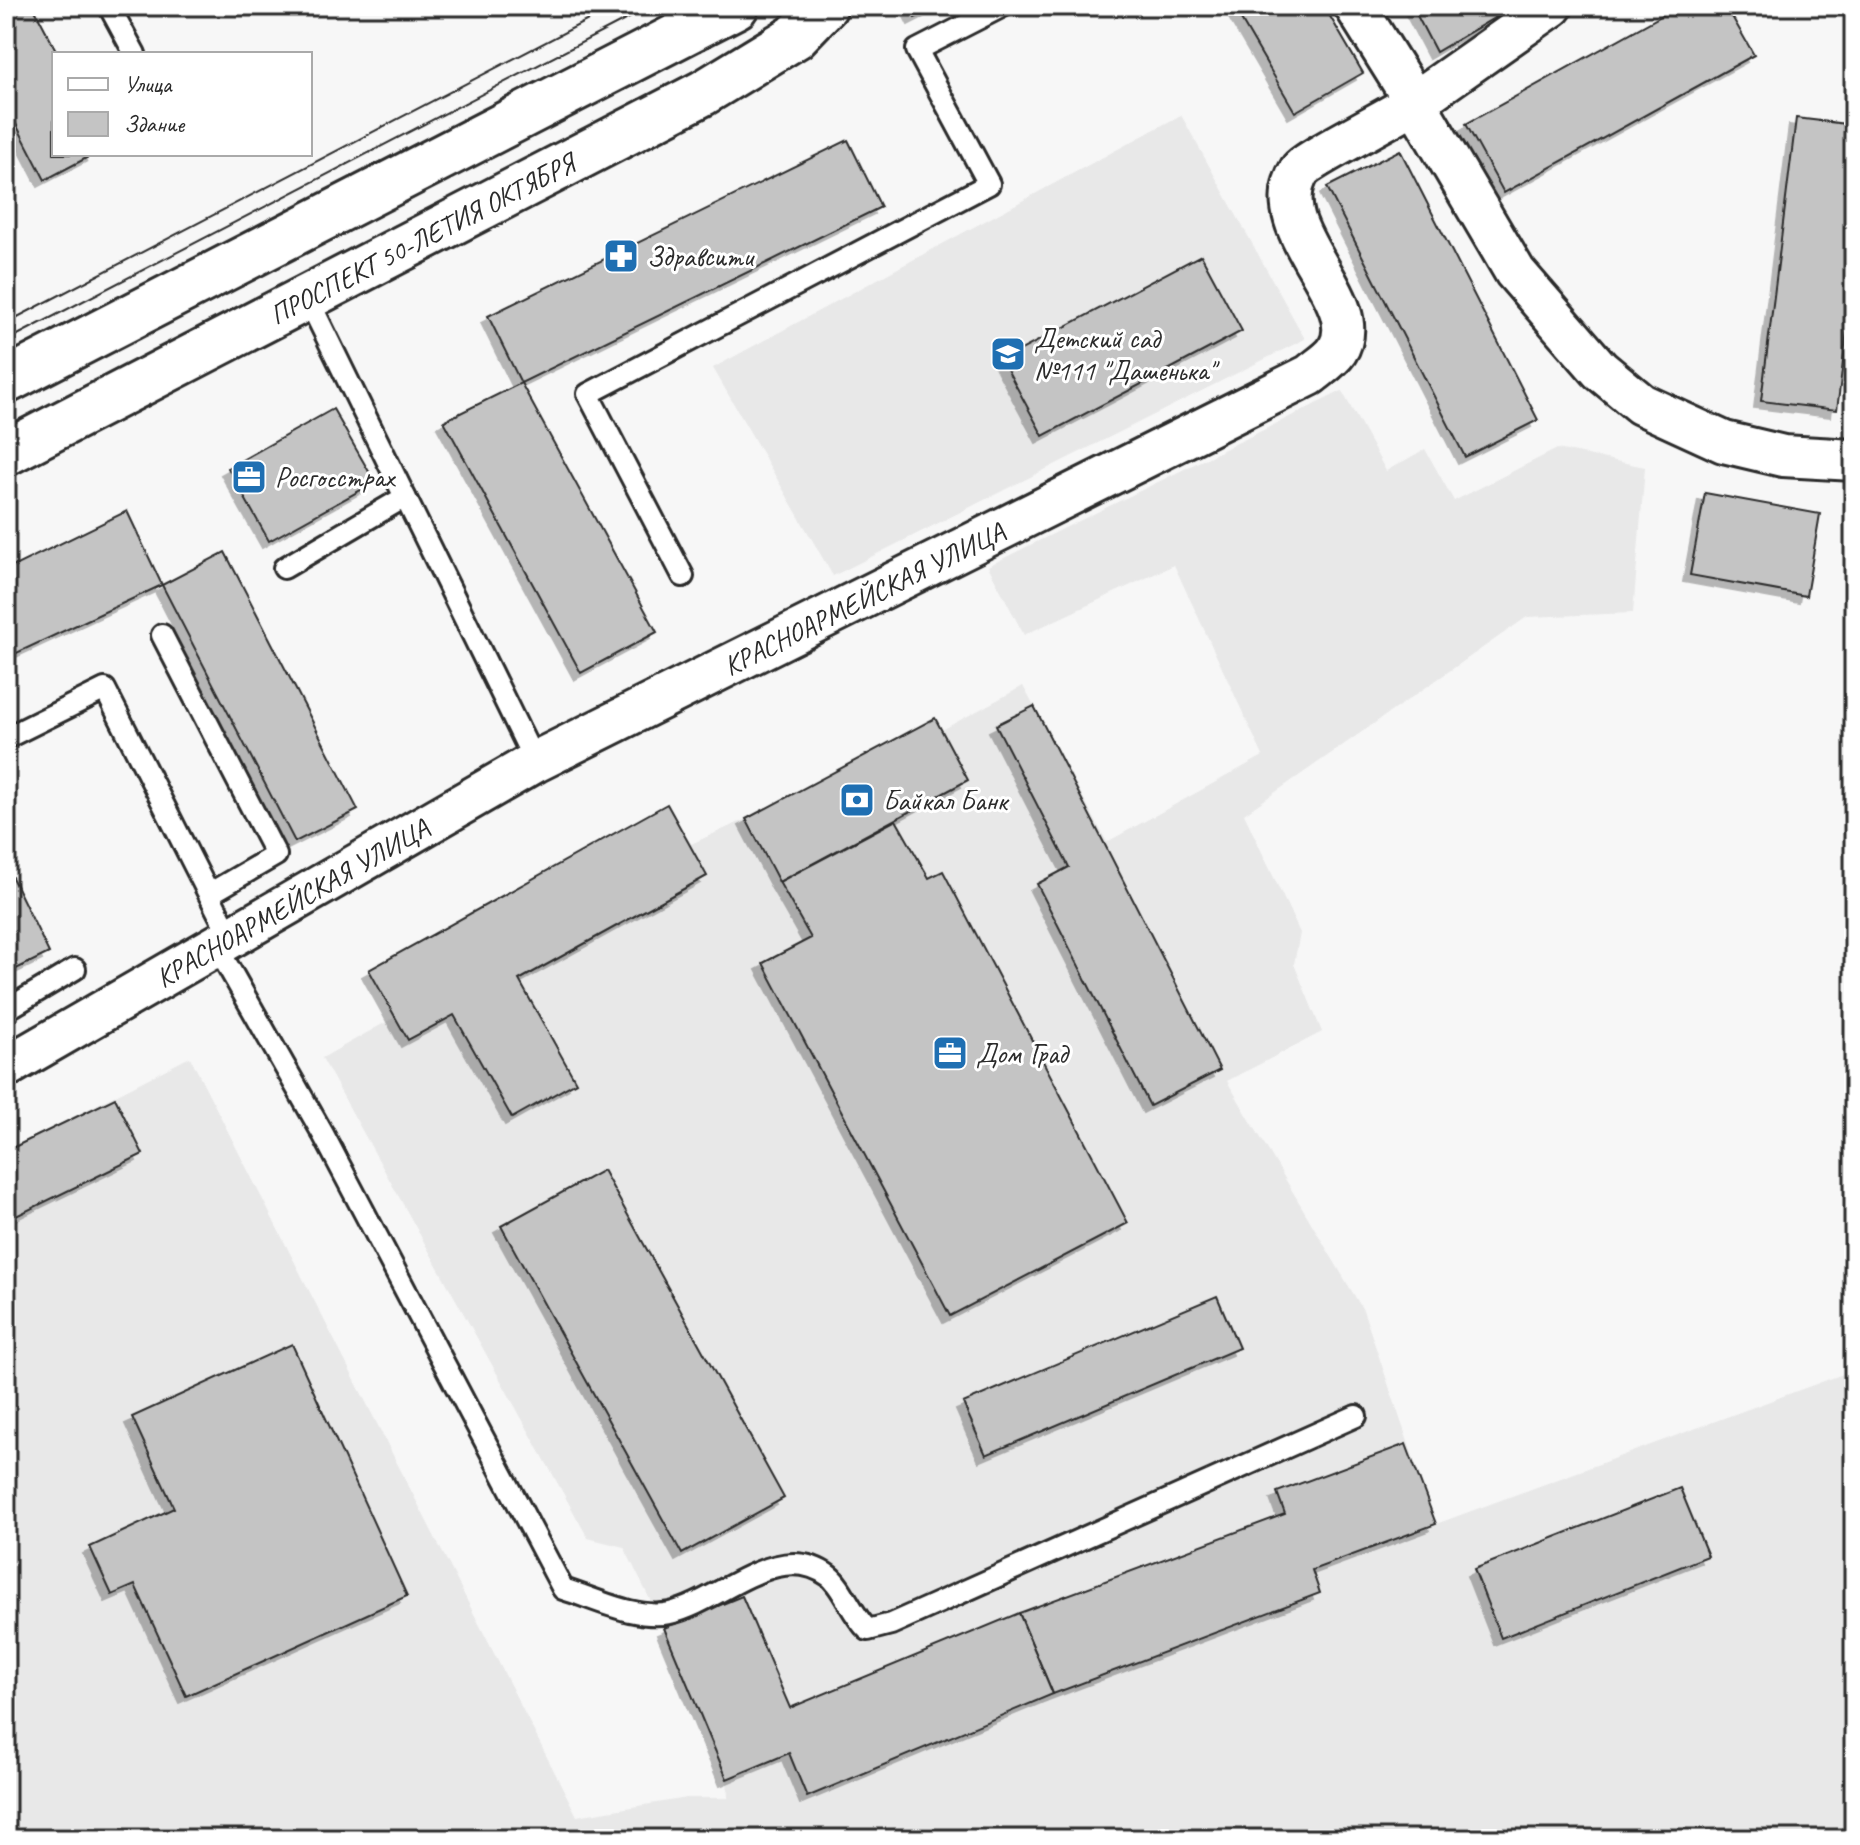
<svg xmlns="http://www.w3.org/2000/svg" width="1860" height="1845" font-family="Caveat,sans-serif">
<style>
.built{fill:#e8e8e8}
.building{fill:#c4c4c4;stroke:#2b2b2b;stroke-width:2;filter:url(#shadow)}
.lines{fill:none;stroke-linecap:round;stroke-linejoin:round}
.service-casing{stroke:#2b2b2b;stroke-width:26}
.minor-casing{stroke:#2b2b2b;stroke-width:46}
.primary-casing{stroke:#2b2b2b;stroke-width:50}
.service{stroke:#fff;stroke-width:20}
.minor{stroke:#fff;stroke-width:40}
.primary{stroke:#fff;stroke-width:44}
.tram{stroke:#2b2b2b;stroke-width:2}
.labels{text-anchor:middle;stroke-width:6;stroke-linejoin:round;paint-order:stroke}
.street-label{font-size:28px;fill:#2b2b2b;stroke:#fff}
.poi-label{font-size:28px;fill:#2b2b2b;stroke:#fff;text-anchor:start}
</style>
<defs>
<filter id="shadow"><feDropShadow dx="-7" dy="7" stdDeviation="0" flood-color="#0004"/></filter>
</defs>
<rect width="100%" height="100%" fill="#f7f7f7"/>
<filter id="ink" filterUnits="userSpaceOnUse"><feTurbulence type="fractalNoise" baseFrequency=".0125" numOctaves="2"/><feDisplacementMap in="SourceGraphic" scale="16" xChannelSelector="R" yChannelSelector="G"/><feConvolveMatrix kernelMatrix="1 2 1 2 8 2 1 2 1" color-interpolation-filters="sRGB"/></filter>
<g filter="url(#ink)">
<!-- built -->
<g class="built">
<path d="M1181,115L1305,339L833,576L713,368Z"/>
<path d="M1342,391L1386,471L1425,449L1454,501L1557,449L1645,467L1633,613L1527,617L1244,814L1300,933L1294,964L1322,1032L1227,1081L1363,1310L1436,1524L1854,1370V1839H6V1151L190,1057L577,1816L687,1798H728L727,1779L664,1628L624,1547L588,1538L322,1058L395,1017L369,970L667,804L691,844L746,819L935,718L942,730L1023,686L1107,842L1263,756L1174,565L1024,635L988,566Z"/>
</g>
<!-- building -->
<g class="building">
<path d="M6,6H33L58,54H54V154H94L45,180L6,105Z"/>
<path d="M909,6H938L915,18Z"/>
<path d="M1233,6H1324L1363,73L1295,112Z"/>
<path d="M1412,6H1502L1504,12L1436,52Z"/>
<path d="M1679,6H1726L1754,55L1504,193L1466,124Z"/>
<path d="M1796,118L1854,125V275L1837,410L1761,401Z"/>
<path d="M848,140L881,207L521,383L488,316Z"/>
<path d="M1400,150L1538,420L1465,457L1327,187Z"/>
<path d="M1201,255L1242,331L1043,436L1002,360Z"/>
<path d="M521,383L657,632L581,673L444,421Z"/>
<path d="M333,409L375,482L269,541L228,468Z"/>
<path d="M1705,493L1820,514L1806,596L1690,575Z"/>
<path d="M127,511L162,585L6,658V570Z"/>
<path d="M225,552L358,810L295,842L162,585Z"/>
<path d="M1034,706L1220,1070L1150,1106L1037,884L1069,867L996,725Z"/>
<path d="M935,718L968,780L779,882L746,819Z"/>
<path d="M667,804L707,876L519,980L576,1082L512,1118L454,1015L408,1040L369,970Z"/>
<path d="M896,820L929,878L943,871L1128,1223L950,1316L763,963L811,938L779,882Z"/>
<path d="M6,865L49,953L6,974Z"/>
<path d="M115,1098L143,1154L6,1221V1151Z"/>
<path d="M603,1170L784,1498L682,1554L501,1226Z"/>
<path d="M1217,1296L1239,1348L986,1455L963,1403Z"/>
<path d="M292,1344L407,1596L186,1696L135,1585L112,1595L90,1547L174,1508L132,1417Z"/>
<path d="M1406,1444L1436,1524L1312,1570L1320,1593L1053,1694L1019,1613L1285,1514L1277,1492Z"/>
<path d="M1680,1488L1708,1556L1501,1638L1474,1569Z"/>
<path d="M742,1596L790,1708L1019,1613L1053,1694L807,1797L789,1753L727,1779L664,1628Z"/>
</g>
<g class="lines">
<defs>
<g id="service">
<path d="M109,6L135,54"/>
<path d="M307,297L535,762"/>
<path d="M284,568L405,497"/>
<path d="M683,576L588,394L989,184L917,50L1003,6"/>
<path d="M162,635L276,855L209,894"/>
<path d="M6,738L105,689L231,938"/>
<path d="M217,947L323,1134L563,1589C596,1599 636,1620 670,1613C720,1602 778,1538 829,1576C843,1587 852,1615 868,1630L891,1624L1356,1416"/>
<path d="M6,1010L75,969"/>
</g>
<g id="minor">
<path d="M1552,6L1415,102L1515,272L1600,370L1641,404L1724,442L1783,456L1854,460"/>
<path id="s1" d="M6,1067L535,762L1310,375C1318,368 1331,360 1337,351C1370,300 1261,230 1300,170C1305,161 1396,115 1415,102L1355,6"/>
</g>
<g id="primary">
<path d="M6,381L736,6"/>
<path id="s2" d="M6,453L703,93L795,37L825,6"/>
</g>
</defs>
<!-- service casing -->
<use href="#service" class="service-casing"/>
<!-- minor casing -->
<use href="#minor" class="minor-casing"/>
<!-- primary casing -->
<use href="#primary" class="primary-casing"/>
<!-- service -->
<use href="#service" class="service"/>
<!-- minor -->
<use href="#minor" class="minor"/>
<!-- primary -->
<use href="#primary" class="primary"/>
<!-- tram -->
<g class="tram">
<path d="M6,323L615,6"/>
<path d="M6,341L652,6"/>
</g>
</g>
</g>
<!-- icons -->
<defs>
<symbol id="pharmacy-square" viewBox="-11 -11 22 22"><rect x="-9" y="-9" width="18" height="18" rx="4" fill="#1f6fb2" stroke="#fff"/><path d="M-2-6h4v4h4v4h-4v4h-4v-4h-4v-4h4Z" fill="#fff"/></symbol>
<symbol id="school-square" viewBox="-11 -11 22 22"><rect x="-9" y="-9" width="18" height="18" rx="4" fill="#1f6fb2" stroke="#fff"/><path d="M0-5L7-2L0 1L-7-2ZM-4 1L0 2.5L4 1V4Q0 6-4 4Z" fill="#fff"/></symbol>
<symbol id="office-square" viewBox="-11 -11 22 22"><rect x="-9" y="-9" width="18" height="18" rx="4" fill="#1f6fb2" stroke="#fff"/><path d="M-6-3h4V-5.5h4V-3h4V5H-6ZM-1-4.5V-3h2v-1.5ZM-6 0V1H6V0Z" fill="#fff"/></symbol>
<symbol id="bank-square" viewBox="-11 -11 22 22"><rect x="-9" y="-9" width="18" height="18" rx="4" fill="#1f6fb2" stroke="#fff"/><path d="M-6-4H6V4H-6ZM0-2.3a2.3 2.3 0 1 0 0 4.6a2.3 2.3 0 1 0 0-4.6Z" fill="#fff"/></symbol>
</defs>
<g fill-rule="evenodd">
<use href="#pharmacy-square" x="601" y="236" width="40" height="40"/>
<use href="#school-square" x="988" y="334" width="40" height="40"/>
<use href="#office-square" x="229" y="457" width="40" height="40"/>
<use href="#bank-square" x="837" y="780" width="40" height="40"/>
<use href="#office-square" x="930" y="1033" width="40" height="40"/>
</g>
<g class="labels">
<!-- street labels -->
<g class="street-label">
<text dy="10" stroke="none"><textPath href="#s2" startOffset="468">ПРОСПЕКТ 50-ЛЕТИЯ ОКТЯБРЯ</textPath></text>
<text dy="10" stroke="none"><textPath href="#s1" startOffset="978">КРАСНОАРМЕЙСКАЯ УЛИЦА</textPath></text>
<text dy="10" stroke="none"><textPath href="#s1" startOffset="330">КРАСНОАРМЕЙСКАЯ УЛИЦА</textPath></text>
</g>
<!-- poi labels -->
<g class="poi-label">
<text x="647" y="266">Здравсити</text>
<text x="1034" y="348">Детский сад<tspan x="1034" dy="32">№111 "Дашенька"</tspan></text>
<text x="275" y="487">Росгосстрах</text>
<text x="883" y="810">Байкал Банк</text>
<text x="976" y="1063">Дом Град</text>
</g>
</g>
<!-- margin -->
<rect width="1860" height="1845" fill="none" stroke="#fff" stroke-width="32"/>
<rect x="16" y="16" width="1828" height="1813" fill="none" stroke="#2b2b2b" stroke-width="3" filter="url(#ink)"/>
<!-- legend -->
<rect x="52" y="52" width="260" height="104" fill="#ffffff" stroke="#aaaaaa" stroke-width="2"/>
<rect x="68" y="78" width="40" height="12" fill="#ffffff" stroke="#aaaaaa" stroke-width="2"/>
<text x="124" y="92" font-size="24" fill="#2b2b2b">Улица</text>
<rect x="68" y="112" width="40" height="24" fill="#c4c4c4" stroke="#aaaaaa" stroke-width="2"/>
<text x="124" y="132" font-size="24" fill="#2b2b2b">Здание</text>
</svg>
